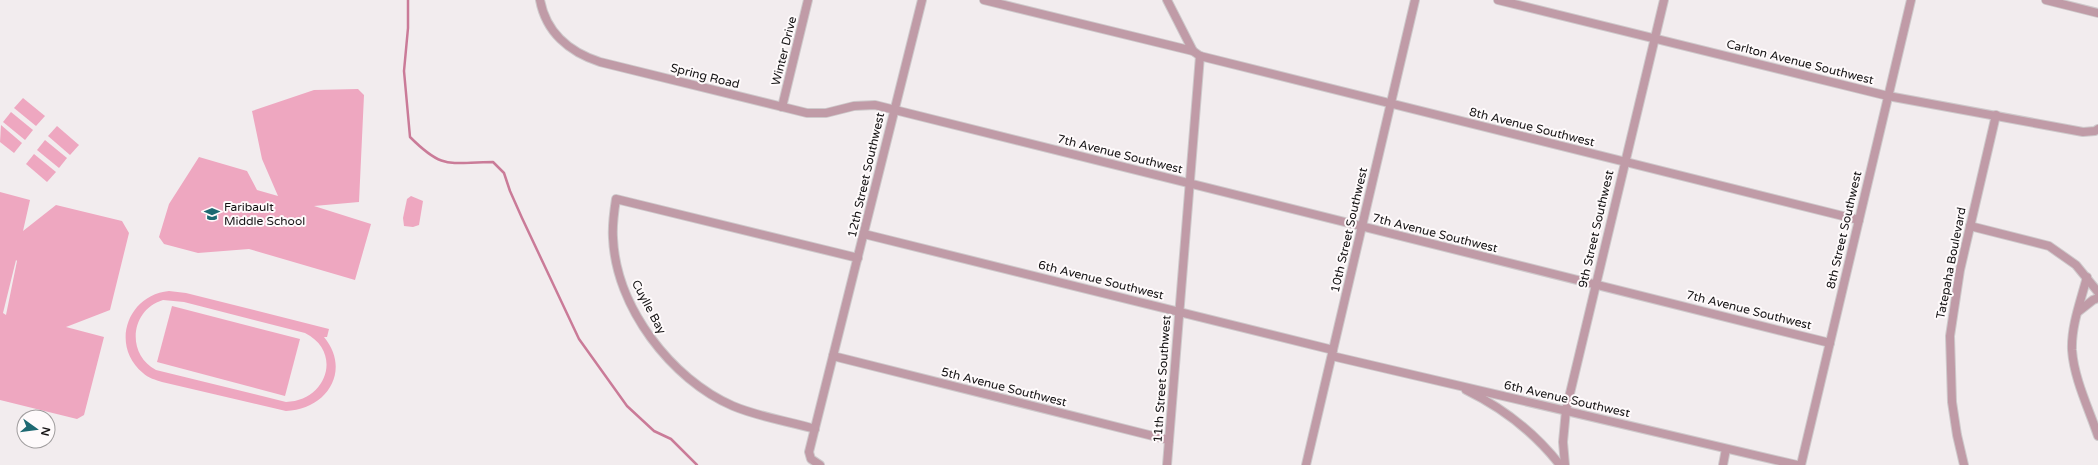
<svg xmlns="http://www.w3.org/2000/svg" width="2098" height="465" font-family="'Varela Round',sans-serif">
<style>
.green{fill:#eea7c0;fill-rule:evenodd}
.lines{fill:none;stroke-linecap:round;stroke-linejoin:round}
.stream{stroke:#ca7b98;stroke-width:2.5}
.minor-casing{stroke:#cec9cb;stroke-width:10}
.minor{stroke:#c09ba7;stroke-width:8}
.labels{text-anchor:middle;stroke-width:4;stroke-linejoin:round;paint-order:stroke}
.street-label{font-size:12px;fill:#141213;stroke:#fefafb}
.poi-label{font-size:12px;fill:#141213;stroke:#fefafb;text-anchor:start}
</style>
<rect width="100%" height="100%" fill="#f2ecee"/>
<!-- green -->
<g class="green">
<path d="M358,89L364,95L359,202L314,206L371,224L355,280L249,249L198,253L164,244L159,237L169,204L199,157L247,171L257,190L278,196L262,159L252,111L314,90Z"/>
<path d="M23,98L45,116L36,126L14,108Z"/>
<path d="M11,112L33,130L25,140L3,122Z"/>
<path d="M1,125L22,143L14,153L0,142Z"/>
<path d="M57,126L79,145L70,155L48,136Z"/>
<path d="M45,140L67,158L59,168L37,150Z"/>
<path d="M34,154L56,172L47,182L26,164Z"/>
<path d="M0,192L30,200L23,231L56,205L122,221L129,233L110,310L66,327L104,337L84,415L77,419L0,400ZM16,260L17,261L6,315L3,313Z"/>
<path d="M411,196L423,201L419,225L413,227L404,226L403,218L407,199Z"/>
<path d="M169,291L186,293L329,329L327,337H324C352,371 326,410 286,411L162,382C156,380 148,378 143,373C110,346 127,295 169,291ZM163,300L184,302L305,333C343,352 327,401 286,402L156,370C126,354 130,310 163,300Z"/>
<path d="M172,306L300,339L285,396L157,362Z"/>
</g>
<g class="lines">
<!-- stream -->
<path class="stream" d="M408,0V28L404,71L410,137C444,171 449,162 493,162L504,173L510,191L522,218L579,339L627,406L654,431L671,439L697,465"/>
<defs>
<g id="minor">
<path d="M540,0C546,32 569,52 600,62L807,113H826L854,106L875,105L1830,343"/>
<path d="M984,0L1193,51L1200,56L1859,220"/>
<path d="M1167,0L1193,51"/>
<path d="M1498,0L1888,96L2083,132L2095,131L2098,129"/>
<path d="M2046,0L2098,13"/>
<path d="M782,107L808,0"/>
<path d="M1970,226L2049,246L2076,265L2098,292"/>
<path d="M864,234L1333,350"/>
<path d="M2087,277C2081,300 2071,326 2072,350C2074,379 2089,409 2098,436"/>
<path d="M2079,311L2093,300L2098,298"/>
<path d="M833,356L1169,440"/>
<path d="M1332,356L1797,465"/>
<path d="M1466,390C1503,408 1535,433 1560,465"/>
<path d="M815,429C788,421 759,417 733,406C671,379 616,307 613,238C612,225 614,212 616,199L858,258"/>
<path d="M820,465L811,459L809,452L922,0"/>
<path d="M1167,465L1200,56"/>
<path d="M1306,465L1415,0"/>
<path d="M1565,465L1563,442L1566,410L1664,0"/>
<path d="M1723,465L1726,449"/>
<path d="M1801,465L1911,0"/>
<path d="M1964,465L1957,435L1952,402L1950,336L1960,270L1996,115"/>
</g>
</defs>
<!-- minor casing -->
<use href="#minor" class="minor-casing"/>
<!-- minor -->
<use href="#minor" class="minor"/>
</g>
<!-- icons -->
<defs>
<symbol id="school-bare" viewBox="-9 -9 18 18"><path d="M0-5L7-2L0 1L-7-2ZM-4 1L0 2.5L4 1V4Q0 6-4 4Z" fill="#1e6972" stroke="#fefafb" stroke-width="2.5" paint-order="stroke"/></symbol>
</defs>
<g fill-rule="evenodd">
<use href="#school-bare" x="201" y="203" width="22" height="22"/>
</g>
<g class="labels">
<!-- street labels -->
<g class="street-label">
<text transform="translate(784 51) rotate(-76)" y="4">Winter Drive</text>
<text transform="translate(1800 62) rotate(14)" y="4">Carlton Avenue Southwest</text>
<text transform="translate(705 76) rotate(14)" y="4">Spring Road</text>
<text transform="translate(1532 127) rotate(14)" y="4">8th Avenue Southwest</text>
<text transform="translate(1120 154) rotate(14)" y="4">7th Avenue Southwest</text>
<text transform="translate(866 175) rotate(-77)" y="4">12th Street Southwest</text>
<text transform="translate(1596 229) rotate(-77)" y="4">9th Street Southwest</text>
<text transform="translate(1349 230) rotate(-77)" y="4">10th Street Southwest</text>
<text transform="translate(1844 230) rotate(-77)" y="4">8th Street Southwest</text>
<text transform="translate(1435 233) rotate(14)" y="4">7th Avenue Southwest</text>
<text transform="translate(1951 263) rotate(-79)" y="4">Tatepaha Boulevard</text>
<text transform="translate(1101 280) rotate(14)" y="4">6th Avenue Southwest</text>
<text transform="translate(649 307) rotate(62)" y="4">Cuylle Bay</text>
<text transform="translate(1749 310) rotate(14)" y="4">7th Avenue Southwest</text>
<text transform="translate(1162 379) rotate(-86)" y="4">11th Street Southwest</text>
<text transform="translate(1004 387) rotate(14)" y="4">5th Avenue Southwest</text>
<text transform="translate(1567 399) rotate(13)" y="4">6th Avenue Southwest</text>
</g>
<!-- poi labels -->
<g class="poi-label">
<text x="224" y="211">Faribault<tspan x="224" dy="14">Middle School</tspan></text>
</g>
</g>
<!-- north arrow -->
<g transform="translate(36 429) rotate(104)"><circle r="19" fill="#fefafb" stroke="#a09d9e"/>
<path d="M0-3L7 15L0 10L-7 15Z" fill="#1e6972"/>
<text y="-6" font-size="11" font-weight="bold" text-anchor="middle" fill="#141213">N</text>
</g>
</svg>
